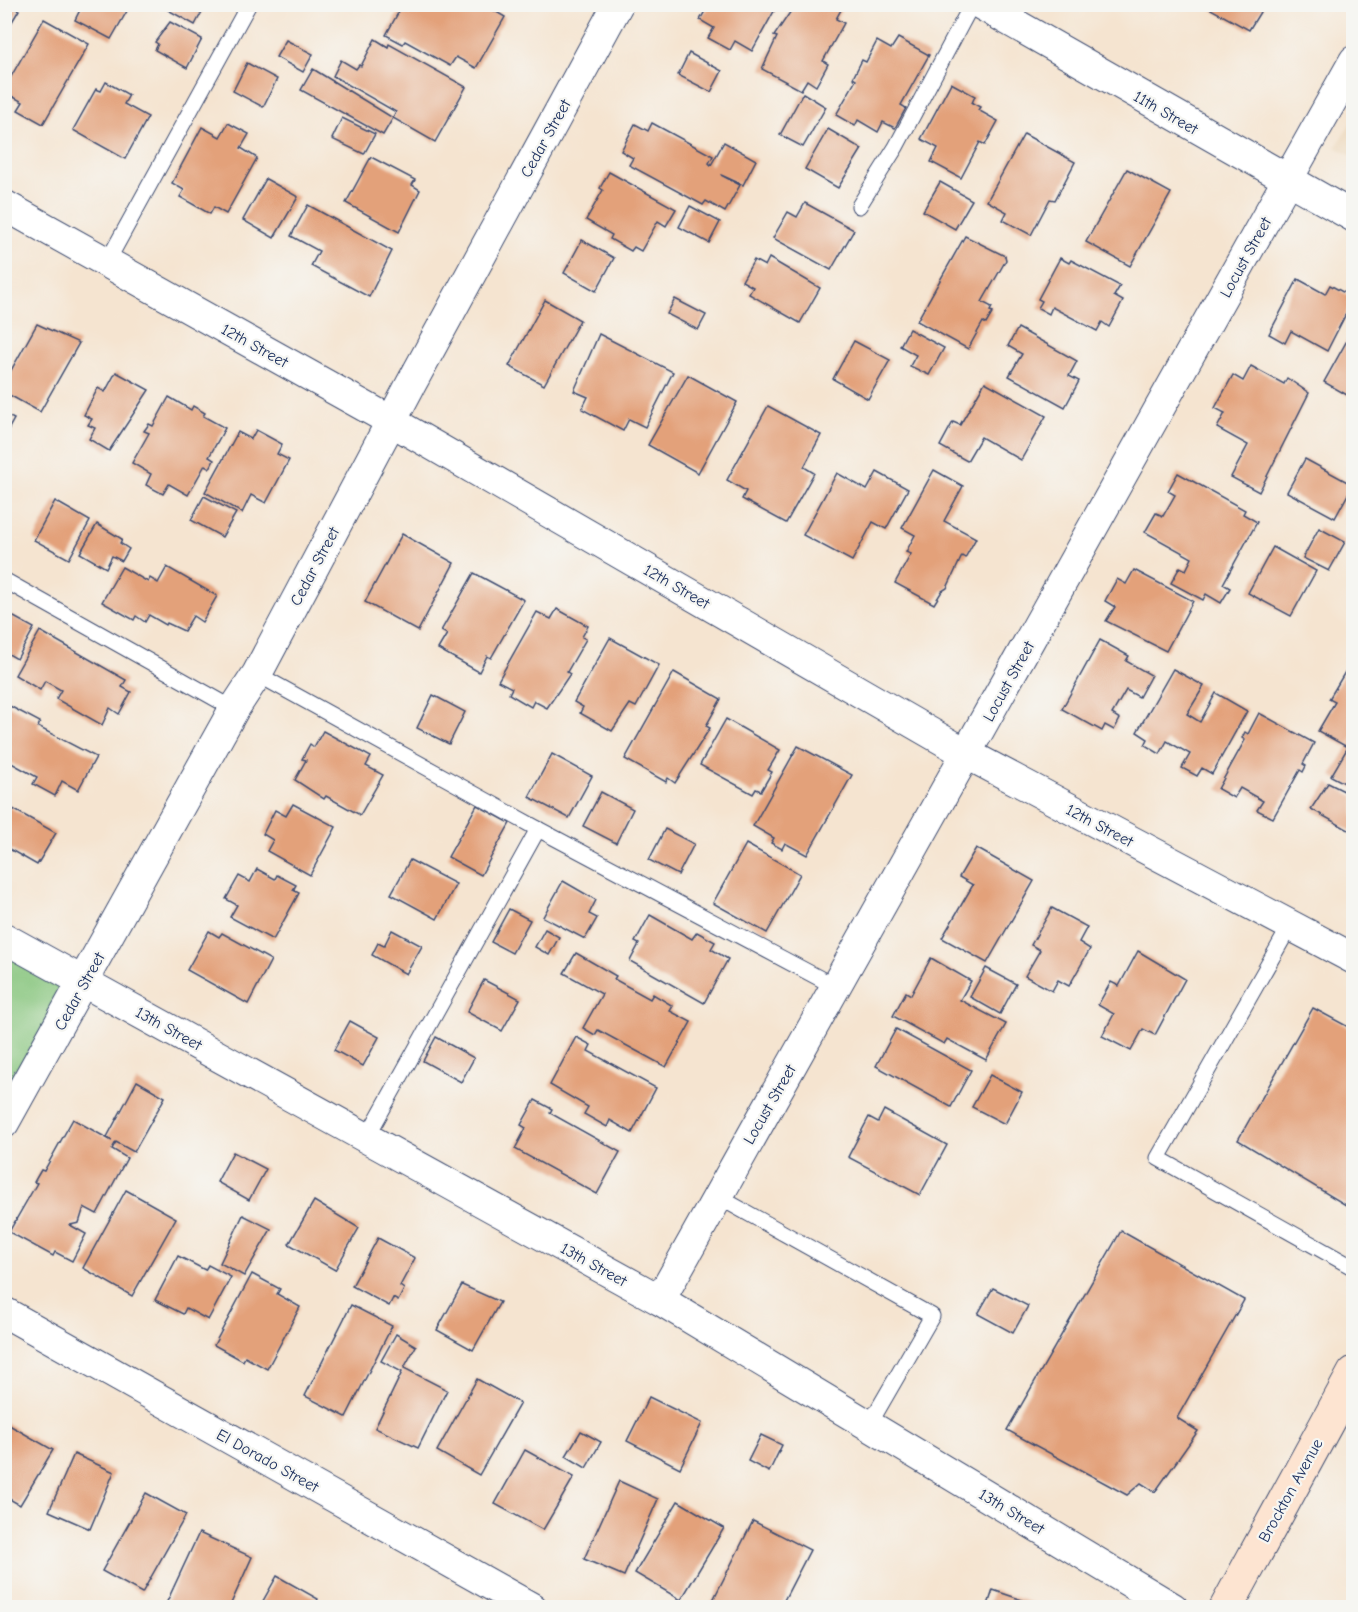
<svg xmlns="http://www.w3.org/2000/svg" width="1358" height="1612" font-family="'Comic Neue',sans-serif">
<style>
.built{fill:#edd7ba}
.green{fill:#85c47c;stroke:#507a6d;stroke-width:1.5}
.building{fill:#e3a17a}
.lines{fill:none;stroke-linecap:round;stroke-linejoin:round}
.lane-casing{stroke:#3c4a6f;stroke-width:17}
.street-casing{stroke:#3c4a6f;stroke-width:32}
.secondary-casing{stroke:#3c4a6f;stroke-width:35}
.lane{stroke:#fff;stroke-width:15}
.street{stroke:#fff;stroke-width:30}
.secondary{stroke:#fde4d1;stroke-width:33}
.labels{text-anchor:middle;stroke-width:4.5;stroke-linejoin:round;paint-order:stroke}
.street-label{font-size:16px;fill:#1b2f5e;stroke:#f6f6f2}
</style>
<rect width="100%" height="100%" fill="#f6f6f2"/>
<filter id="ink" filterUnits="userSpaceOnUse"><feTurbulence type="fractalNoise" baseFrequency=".0167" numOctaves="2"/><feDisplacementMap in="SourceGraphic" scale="12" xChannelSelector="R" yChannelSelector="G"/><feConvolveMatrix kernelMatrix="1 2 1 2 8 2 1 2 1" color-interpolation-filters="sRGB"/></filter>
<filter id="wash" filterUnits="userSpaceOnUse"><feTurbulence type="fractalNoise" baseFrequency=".008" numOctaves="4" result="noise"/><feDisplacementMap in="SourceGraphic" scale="24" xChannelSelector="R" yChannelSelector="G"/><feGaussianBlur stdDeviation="1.35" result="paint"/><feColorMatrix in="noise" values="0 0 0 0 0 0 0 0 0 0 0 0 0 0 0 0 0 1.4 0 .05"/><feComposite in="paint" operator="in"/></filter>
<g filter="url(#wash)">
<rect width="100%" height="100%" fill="#f5e4d0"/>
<!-- built -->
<path class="built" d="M1353,119V157L1336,147Z"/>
<!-- green -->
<path class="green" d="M5,932L81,974L5,1108Z"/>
<g id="blocks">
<!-- building -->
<g class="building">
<path d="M4,4L19,10L4,35Z"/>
<path d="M83,4H131L111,39L75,20Z"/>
<path d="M171,4H206L195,25L168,10Z"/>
<path d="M403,4H483L505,17L476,68L456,57L450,66L405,41L403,44L386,35Z"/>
<path d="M709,4H778L752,51L735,41L730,50L708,38L714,28L700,20Z"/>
<path d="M1208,4H1265L1249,30L1207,7Z"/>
<path d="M795,5H836L842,8L836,19L844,23L823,61L828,64L816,86L807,80L801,90L762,69L777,37L774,36Z"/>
<path d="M44,19L89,44L43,124L18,110L23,102L4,92V89Z"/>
<path d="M170,22L202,39L187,68L155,50L158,44L155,42Z"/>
<path d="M898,38L929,55L901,105L906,108L895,128L883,122L878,132L858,120L855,126L836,115L856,80L853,78L862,60L866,62L877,41L891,49Z"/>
<path d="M375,39L388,47L389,44L466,87L435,142L393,118L396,112L333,76L341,60L356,69L359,65L361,66Z"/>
<path d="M286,40L313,54L303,72L276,57Z"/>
<path d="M689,53L722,71L711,92L678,75Z"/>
<path d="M247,63L277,79L263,107L233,91Z"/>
<path d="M313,69L393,118L383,135L301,90Z"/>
<path d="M106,82L129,95L124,104L148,117L125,159L73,130L96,89L101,91Z"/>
<path d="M951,83L975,96L972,103L980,107L978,110L998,121L985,145L980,142L961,178L931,162L938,148L921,139Z"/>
<path d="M803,93L826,107L803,147L780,135Z"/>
<path d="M342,118L375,134L364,154L332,139Z"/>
<path d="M228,123L249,134L241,148L257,158L226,214L214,207L210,214L180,197L184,190L172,183L202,127L220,137Z"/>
<path d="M652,123L713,156L709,163L711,165L724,142L756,160L743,185L721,175L740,185L725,212L706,201L703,205L629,165L633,158L621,151L635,124L648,131Z"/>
<path d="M828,129L862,149L838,188L805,169Z"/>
<path d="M1024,134L1075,162L1055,200L1050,199L1031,235L1003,220L1007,212L987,201Z"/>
<path d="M371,157L415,180L412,185L420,190L399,232L346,203Z"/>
<path d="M1127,169L1171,193L1130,266L1086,242Z"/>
<path d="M609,172L676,209L666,226L658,221L641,251L634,247L631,251L610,239L612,235L586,220L603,190L600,188Z"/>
<path d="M266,179L298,197L274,238L243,220Z"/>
<path d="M940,182L972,200L955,229L923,211Z"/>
<path d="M805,203L854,230L831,270L773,238L788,212L797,217Z"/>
<path d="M308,205L392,251L369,297L311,266L319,251L291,236Z"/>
<path d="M690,206L720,222L709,243L679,227Z"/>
<path d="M965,236L1005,256L1006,260L982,302L992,307L990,311L993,312L986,324L983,322L968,349L917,321Z"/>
<path d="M582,240L614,258L596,291L564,273Z"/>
<path d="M769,258L820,288L800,323L749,294L753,287L742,281L754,260L765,266Z"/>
<path d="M1060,258L1069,263L1071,260L1120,286L1114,296L1123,301L1109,327L1102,322L1097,331L1052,307L1049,314L1038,308L1042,301L1038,299Z"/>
<path d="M1298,279L1325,294L1330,285L1354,298L1327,351L1291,331L1285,343L1269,334Z"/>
<path d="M4,294L11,297L4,317Z"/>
<path d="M675,299L706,315L698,330L667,314Z"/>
<path d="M545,300L580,320L544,385L509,366Z"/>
<path d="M37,324L79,343L40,412L4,392V383Z"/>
<path d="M1018,328L1077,361L1069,376L1079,381L1065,407L1009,376L1022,354L1008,346Z"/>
<path d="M1354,328V399L1324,382Z"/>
<path d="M909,329L944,348L929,375L910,366L916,355L900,346Z"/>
<path d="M599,334L673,372L645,427L629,419L623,431L582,409L588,397L574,391Z"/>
<path d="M854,341L890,360L868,399L833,379Z"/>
<path d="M1251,366L1284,384L1287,378L1309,393L1259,492L1231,477L1248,445L1217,428L1225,413L1215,408L1233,375L1243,381Z"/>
<path d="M116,372L149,390L109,451L89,439L95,428L88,425L92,419L84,415L98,388L105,392Z"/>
<path d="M688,375L737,402L698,473L648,445Z"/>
<path d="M985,382L1046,416L1021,460L981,437L967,461L940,446L953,422L960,425Z"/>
<path d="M169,397L191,410L193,406L205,413L203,416L225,428L209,457L214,460L210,468L205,465L188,495L169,484L163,494L146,485L151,474L132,463L149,433L144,431L149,424L153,426Z"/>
<path d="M768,406L821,435L804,467L814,473L786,523L742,499L746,491L727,480Z"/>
<path d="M4,414L14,419L4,437Z"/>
<path d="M256,430L282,444L277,454L289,460L266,503L251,495L242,513L205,492L238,432L251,439Z"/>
<path d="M1305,459L1353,485L1335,518L1287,492Z"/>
<path d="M934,470L963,486L944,521L976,538L965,558L962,556L947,588L942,591L934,604L895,583L911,554L906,552L915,535L902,528Z"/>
<path d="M877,472L908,489L886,529L873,522L852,561L803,535L837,473L867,490Z"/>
<path d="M1178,473L1245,510L1243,514L1257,522L1223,584L1230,588L1221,603L1206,594L1203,600L1171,583L1180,567L1186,570L1192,558L1145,532L1156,513L1163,516L1175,495L1168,491Z"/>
<path d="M204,496L236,513L222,537L191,520Z"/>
<path d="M55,501L90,521L69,559L34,540Z"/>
<path d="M97,524L122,539L120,543L129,549L122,561L112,556L106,568L80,553Z"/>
<path d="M1319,528L1345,542L1329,571L1303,558Z"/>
<path d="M402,534L454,563L418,631L365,602Z"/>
<path d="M1273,547L1316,571L1291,616L1248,593Z"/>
<path d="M122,567L148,582L150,578L158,583L167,567L217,596L202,622L193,616L184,631L167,623L166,625L149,615L145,622L136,616L134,620L102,602Z"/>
<path d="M1134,570L1193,601L1166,651L1106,621L1115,607L1105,601L1117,579L1126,584Z"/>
<path d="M474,573L524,600L491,658L487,656L479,672L438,649L447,634L441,631Z"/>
<path d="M557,609L588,626L582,637L586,639L567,672L570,674L547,708L534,701L531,707L509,694L512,688L498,681L537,612L551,619Z"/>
<path d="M5,612L34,628L17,659L5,652Z"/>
<path d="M40,631L126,680L122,687L131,692L119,714L110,708L102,725L56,699L61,690L45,681L40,690L15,675Z"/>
<path d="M610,638L659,665L636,707L630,704L612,731L580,713L583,707L574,702Z"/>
<path d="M1100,640L1129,656L1126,661L1151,675L1139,697L1126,690L1112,714L1120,719L1114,730L1105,725L1102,731L1062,709Z"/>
<path d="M1173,669L1204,686L1187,714L1200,722L1216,693L1247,711L1212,774L1202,768L1197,776L1182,768L1190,754L1167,741L1160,754L1145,745L1148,739L1137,732Z"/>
<path d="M674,672L721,699L706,726L710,728L675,783L668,778L666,782L625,759Z"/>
<path d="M1345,672L1354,677V735L1347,747L1318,731L1335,702L1329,699Z"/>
<path d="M433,695L465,712L449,744L417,728Z"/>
<path d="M4,703L40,722L38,727L96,757L78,790L62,781L55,796L33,784L37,777L4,759Z"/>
<path d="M1259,713L1314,743L1303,764L1306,766L1303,772L1300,770L1273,818L1257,810L1263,801L1240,788L1234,798L1218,789L1245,740L1242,738L1245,732L1248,734Z"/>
<path d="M726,719L780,750L768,770L772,772L761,791L756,789L753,794L700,765Z"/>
<path d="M323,731L371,757L366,766L383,775L360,815L326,796L324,799L295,780L306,760L302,759L310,744L314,747Z"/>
<path d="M1354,737V788L1331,776Z"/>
<path d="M798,746L852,775L807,855L785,843L782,849L771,843L774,838L753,826Z"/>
<path d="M552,754L592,776L569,818L529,797Z"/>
<path d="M1328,783L1354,796V833L1311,809Z"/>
<path d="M601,792L633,809L616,843L583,826Z"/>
<path d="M4,804L56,833L37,865L4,846Z"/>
<path d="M293,804L336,827L310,875L267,851L273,840L263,834L275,810L286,816Z"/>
<path d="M477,805L510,823L481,875L448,857Z"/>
<path d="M665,829L694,844L678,875L649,860Z"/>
<path d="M746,844L800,874L767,933L713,903Z"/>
<path d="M976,848L1034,881L987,963L942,938L973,885L959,877Z"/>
<path d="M410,860L456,884L437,919L391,894Z"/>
<path d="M257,869L275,879L277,875L296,885L293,890L299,893L273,940L230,917L237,905L226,899L239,876L250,882Z"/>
<path d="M563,881L596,900L589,914L597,918L585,939L543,917Z"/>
<path d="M1052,908L1087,927L1079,942L1090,949L1069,986L1058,980L1052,991L1025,976L1040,950L1031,945Z"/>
<path d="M509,909L530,920L512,953L491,942Z"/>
<path d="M650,915L692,939L697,932L715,942L711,949L728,959L704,1003L630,961L639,944L635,942Z"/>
<path d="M545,929L559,937L549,955L535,947Z"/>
<path d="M392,930L422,946L406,974L372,955L378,943L384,946Z"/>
<path d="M209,931L219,937L222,933L271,960L248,1004L187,970Z"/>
<path d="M1138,951L1185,979L1155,1035L1143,1029L1131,1051L1102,1036L1114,1014L1098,1005L1111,982L1119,986Z"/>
<path d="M576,953L616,976L614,979L650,999L653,994L673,1006L670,1011L691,1022L666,1067L598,1030L595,1035L583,1028L602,994L564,973Z"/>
<path d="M931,958L971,981L960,1000L1006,1024L986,1060L947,1039L944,1044L893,1016L906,992L911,995Z"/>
<path d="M986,968L1016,984L1000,1014L970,997Z"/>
<path d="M484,980L520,999L502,1031L467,1012Z"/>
<path d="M1313,1008L1354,1030V1210L1238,1140Z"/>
<path d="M350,1021L379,1037L363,1066L334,1050Z"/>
<path d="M896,1029L971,1070L951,1107L876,1066Z"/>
<path d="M436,1037L474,1058L461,1082L423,1061Z"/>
<path d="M576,1037L591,1045L588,1051L656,1088L632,1133L610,1120L607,1127L584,1114L588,1107L550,1085Z"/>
<path d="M990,1075L1022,1092L1005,1124L972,1107Z"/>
<path d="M137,1081L165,1097L134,1152L116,1142L112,1149L127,1158L97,1214L84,1207L79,1223L70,1225L86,1234L72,1261L55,1252L53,1256L9,1232L37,1183L34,1182L41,1170L44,1171L73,1119L112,1141L107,1137Z"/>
<path d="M535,1100L552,1109L550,1113L620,1152L597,1194L515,1149L526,1128L521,1125Z"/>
<path d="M884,1110L947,1145L920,1195L848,1157L869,1117L878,1122Z"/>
<path d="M233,1152L266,1169L249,1200L217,1182Z"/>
<path d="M126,1190L176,1218L132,1296L83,1268Z"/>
<path d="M314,1201L359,1228L335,1270L289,1244Z"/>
<path d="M243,1215L271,1229L244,1276L220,1263Z"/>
<path d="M1121,1231L1244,1300L1177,1418L1198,1431L1155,1492L1141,1483L1127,1495L1007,1430Z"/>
<path d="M378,1238L415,1258L400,1286L404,1289L398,1301L393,1298L389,1306L352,1286Z"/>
<path d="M178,1256L205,1270L208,1265L231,1277L208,1320L186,1308L183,1314L155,1300Z"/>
<path d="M252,1274L280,1289L277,1294L300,1307L267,1369L245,1357L243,1361L214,1345Z"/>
<path d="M462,1285L500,1302L473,1350L437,1330Z"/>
<path d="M993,1288L1028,1306L1013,1333L978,1314Z"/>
<path d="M351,1305L392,1326L346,1417L305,1396Z"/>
<path d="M396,1334L416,1346L404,1368L447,1390L418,1448L375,1428L402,1372L381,1361Z"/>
<path d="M477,1379L520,1403L479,1475L437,1451Z"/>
<path d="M649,1397L702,1423L680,1468L627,1441Z"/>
<path d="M4,1422L53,1450L20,1505L4,1496Z"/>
<path d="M581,1431L601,1442L586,1468L566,1456Z"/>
<path d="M761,1435L782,1445L769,1472L748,1461Z"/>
<path d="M525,1450L574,1477L543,1530L495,1504Z"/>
<path d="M74,1454L114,1472L90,1529L49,1511Z"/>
<path d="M619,1481L658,1499L624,1576L584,1559Z"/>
<path d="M146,1493L186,1515L142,1593L102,1571Z"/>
<path d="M678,1501L724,1528L681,1600L635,1573Z"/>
<path d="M753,1521L810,1550L780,1608H709Z"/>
<path d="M199,1533L252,1557L229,1608H164Z"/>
<path d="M277,1576L318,1599L314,1608H259Z"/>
<path d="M993,1590L1043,1607V1608H987Z"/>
</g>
</g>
</g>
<g filter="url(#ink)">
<use href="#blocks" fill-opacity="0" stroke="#3c4a6f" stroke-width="1.5"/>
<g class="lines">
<defs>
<g id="lane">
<path d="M859,206L896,147L972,4"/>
<path d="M107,262L249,4"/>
<path d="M4,580L234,709"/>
<path d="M257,674L538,829L836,987"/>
<path d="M1290,926L1158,1158L1354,1268"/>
<path d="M367,1137L538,829"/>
<path d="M717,1196L932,1316L869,1425"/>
</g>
<g id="street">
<path d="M980,4L1354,217"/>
<path d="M4,205L391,421L967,754L1354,959"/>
<path d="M4,938L660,1300L1173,1608"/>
<path d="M4,1123L234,709L257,674L411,384L618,4"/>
<path d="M660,1300L1354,61"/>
<path d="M4,1312L532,1608"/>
</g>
<path id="secondary" d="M1226,1608L1354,1373"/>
</defs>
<!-- lane casing -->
<use href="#lane" class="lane-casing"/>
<!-- street casing -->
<use href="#street" class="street-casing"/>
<!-- secondary casing -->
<use href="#secondary" class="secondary-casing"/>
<!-- lane -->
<use href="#lane" class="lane"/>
<!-- street -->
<use href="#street" class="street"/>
<!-- secondary -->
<use href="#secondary" class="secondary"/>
</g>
</g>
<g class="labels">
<!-- street labels -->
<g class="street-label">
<text transform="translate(1166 112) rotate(30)" y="6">11th Street</text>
<text transform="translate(545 138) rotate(-61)" y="6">Cedar Street</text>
<text transform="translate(1245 257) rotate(-61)" y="6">Locust Street</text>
<text transform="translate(255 345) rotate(29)" y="6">12th Street</text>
<text transform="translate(314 566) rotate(-62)" y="6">Cedar Street</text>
<text transform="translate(677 586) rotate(30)" y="6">12th Street</text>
<text transform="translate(1008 681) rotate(-61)" y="6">Locust Street</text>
<text transform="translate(1100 825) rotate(28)" y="6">12th Street</text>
<text transform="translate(79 991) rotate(-61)" y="6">Cedar Street</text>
<text transform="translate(169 1028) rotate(29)" y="6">13th Street</text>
<text transform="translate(769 1104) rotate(-60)" y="6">Locust Street</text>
<text transform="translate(594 1264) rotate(29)" y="6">13th Street</text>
<text transform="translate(268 1460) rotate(29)" y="6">El Dorado Street</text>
<text transform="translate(1290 1490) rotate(-61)" y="6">Brockton Avenue</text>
<text transform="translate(1012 1511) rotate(31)" y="6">13th Street</text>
</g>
</g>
<!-- margin -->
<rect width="1358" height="1612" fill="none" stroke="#f6f6f2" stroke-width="24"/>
</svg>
